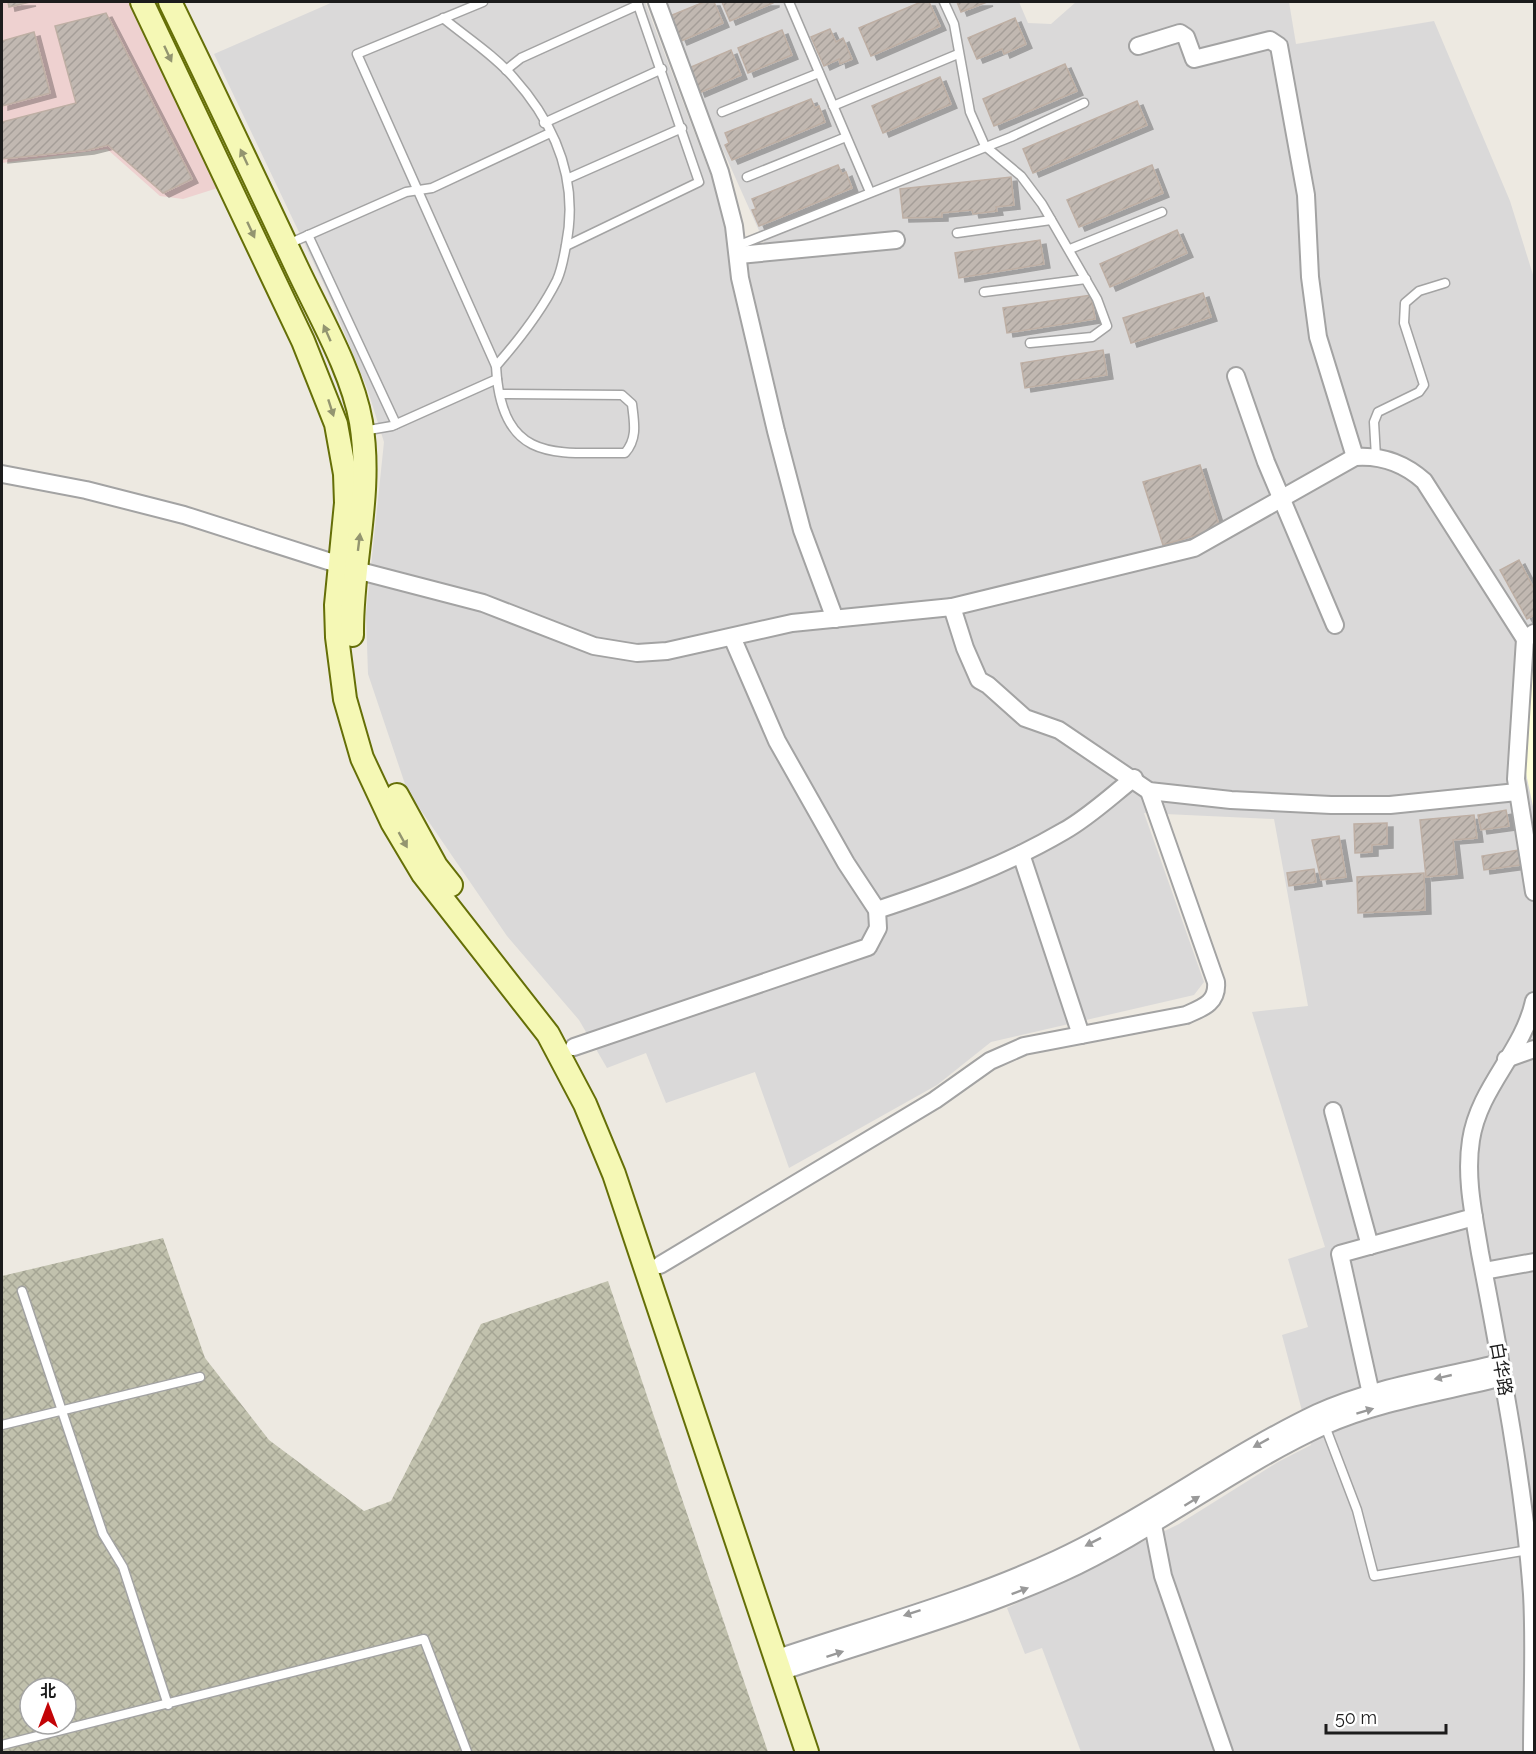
<svg xmlns="http://www.w3.org/2000/svg" width="1536" height="1754" font-family="Raleway,'Noto Sans SC',sans-serif">
<style>
.residential{fill:#dad9d9}
.commercial{fill:#eed1d0}
.education{fill:#fefed9}
.construction{fill:url(#construction-cross-hatch);fill-rule:evenodd}
.building{fill:url(#building-hatch);stroke:#beafa4;stroke-width:1.5;filter:url(#shadow)}
.lines{fill:none;stroke-linecap:round;stroke-linejoin:round}
.lane-casing{stroke:#a3a3a3;stroke-width:11}
.street-casing{stroke:#a3a3a3;stroke-width:20}
.secondary-casing{stroke:#656f07;stroke-width:26}
.lane{stroke:#fff;stroke-width:8}
.street{stroke:#fff;stroke-width:16}
.secondary{stroke:#f5f8b5;stroke-width:22}
.oneway{fill:#939570}
.oneway2{fill:#999}
.labels{text-anchor:middle;stroke-width:6;stroke-linejoin:round;paint-order:stroke}
.street-label{font-size:18px;fill:#1c1c1c;stroke:#fff}
</style>
<defs>
<pattern id="construction-cross-hatch" width="8" height="8" patternUnits="userSpaceOnUse" patternTransform="scale(1.5)"><rect width="8" height="8" fill="#c1c1ad"/><path d="M0 0l8 8M0 8l8-8" fill="none" stroke="#a5a594"/></pattern>
<pattern id="building-hatch" width="6" height="6" patternUnits="userSpaceOnUse" patternTransform="scale(1.5)"><rect width="6" height="6" fill="#c1b8b1"/><path d="M-1 1l2-2M0 6l6-6M5 7l2-2" fill="none" stroke="#a59e98"/></pattern>
<filter id="shadow"><feDropShadow dx="6" dy="4" stdDeviation="0" flood-color="#0004"/></filter>
</defs>
<rect width="100%" height="100%" fill="#ede9e1"/>
<!-- residential -->
<path class="residential" d="M333,2H645L718,195L729,250L765,244L706,112L663,2H1019L1028,23L1051,24L1076,2H1289L1296,44L1434,21L1510,201L1534,278V1752H1081L1042,1648L1025,1654L1007,1608L1179,1524L1278,1462L1311,1445L1282,1335L1308,1327L1288,1259L1325,1247L1252,1012L1308,1006L1274,819L1144,813L1204,982L1194,995L991,1042L937,1085L789,1168L755,1072L666,1103L646,1053L607,1068L579,1020L507,936L407,790L368,674L366,614L384,442L367,388L328,293L214,54Z"/>
<!-- commercial -->
<path class="commercial" d="M2,2H131L221,187L183,199L160,196L107,149L2,163Z"/>
<!-- education -->
<path class="education" d="M1534,644V811L1524,764L1531,673L1529,648Z"/>
<!-- construction -->
<path class="construction" d="M163,1238L205,1358L269,1440L364,1511L391,1501L481,1324L608,1281L768,1752H2V1276ZM30,1688H66V1724H30Z"/>
<!-- building -->
<g class="building">
<path d="M8,2H30L9,7Z"/>
<path d="M704,2H714L723,23L681,41L670,16Z"/>
<path d="M722,2H773V3L730,21Z"/>
<path d="M921,2H929L940,26L871,56L859,28Z"/>
<path d="M957,2H987L961,12Z"/>
<path d="M106,13L192,179L163,193L108,145L88,150L2,159V122L76,103L55,26Z"/>
<path d="M1015,18L1026,44L1004,54L1002,49L977,59L968,38Z"/>
<path d="M830,29L836,42L843,38L852,59L840,64L839,59L824,66L811,37Z"/>
<path d="M782,30L792,55L748,73L738,48Z"/>
<path d="M34,32L50,93L2,106V41Z"/>
<path d="M731,50L741,75L699,93L689,68Z"/>
<path d="M1065,64L1077,91L994,126L983,99Z"/>
<path d="M940,77L951,104L883,133L872,106Z"/>
<path d="M811,99L815,108L819,106L825,122L732,160L725,145L729,143L725,133Z"/>
<path d="M1137,101L1147,125L1033,173L1023,149Z"/>
<path d="M838,165L842,174L846,172L852,188L759,226L752,210L756,209L752,199Z"/>
<path d="M1152,165L1163,193L1079,227L1067,200Z"/>
<path d="M1011,177L1014,205L996,207L997,211L973,214L972,210L942,213V217L903,218L900,189Z"/>
<path d="M1177,230L1187,253L1110,287L1100,264Z"/>
<path d="M1040,240L1044,264L959,278L955,253Z"/>
<path d="M1203,293L1211,317L1131,343L1123,318Z"/>
<path d="M1091,295L1095,319L1007,333L1003,308Z"/>
<path d="M1103,350L1107,375L1025,388L1021,363Z"/>
<path d="M1200,465L1220,528L1163,545L1143,482Z"/>
<path d="M1519,560L1534,589V615L1527,619L1500,570Z"/>
<path d="M1506,810L1509,826L1481,830L1478,815Z"/>
<path d="M1474,815L1477,838L1453,840L1457,874L1426,877L1420,820Z"/>
<path d="M1387,823V844L1372,845V852L1355,853L1354,824Z"/>
<path d="M1339,836L1346,877L1321,880L1312,840Z"/>
<path d="M1518,850L1520,865L1484,870L1482,856Z"/>
<path d="M1314,869L1316,882L1289,886L1287,873Z"/>
<path d="M1424,873L1425,910L1358,913L1357,877Z"/>
</g>
<g class="lines">
<defs>
<g id="lane">
<path d="M789,2L870,192"/>
<path d="M944,2L954,24L970,112L985,146L1021,176L1042,204L1097,299L1107,326L1092,337L1030,343"/>
<path d="M443,18C466,37 494,55 513,77C556,125 579,181 566,245C564,256 562,269 557,280C542,310 518,341 496,366"/>
<path d="M506,70L521,58L638,5"/>
<path d="M833,106L958,54"/>
<path d="M722,112L819,73"/>
<path d="M544,123L662,69"/>
<path d="M747,177L846,137"/>
<path d="M569,178L682,128"/>
<path d="M957,233L1051,220"/>
<path d="M308,235L396,424"/>
<path d="M286,245L406,192L432,188L550,133"/>
<path d="M566,246L699,182L637,2"/>
<path d="M737,246L1011,137L1084,103"/>
<path d="M1070,249L1162,212"/>
<path d="M984,292L1086,279"/>
<path d="M497,379C507,464 559,452 625,453C638,438 634,422 632,404L622,395L500,394"/>
<path d="M363,431L392,426L497,379L496,366L357,54L483,2"/>
<path d="M1376,457L1374,422L1378,412L1419,392L1424,385L1404,323L1405,303L1419,291L1445,283"/>
<path d="M22,1291L103,1534L123,1567L168,1705"/>
<path d="M2,1425L200,1377"/>
<path d="M1325,1426L1357,1510L1374,1576L1528,1550"/>
<path d="M2,1745L424,1639L467,1752"/>
</g>
<g id="street">
<path d="M657,2L720,172L734,226L740,278L776,431L802,530L835,619"/>
<path d="M1138,46L1180,33L1186,37L1194,59L1270,40L1279,46L1306,195L1310,277L1318,337L1355,457"/>
<path d="M739,255L896,240"/>
<path d="M1236,376L1266,462L1335,625"/>
<path d="M2,474L86,490L184,515L356,570L483,603L594,646L637,653L667,651L792,623L952,607L1194,548L1355,457C1382,455 1404,463 1424,481L1525,639"/>
<path d="M952,607L965,648L979,680L988,685L1025,718L1059,730L1149,791L1231,800L1331,805H1390L1517,792"/>
<path d="M1534,633L1525,639L1516,779L1534,892"/>
<path d="M1021,854L1081,1035"/>
<path d="M877,910C941,889 1006,865 1064,831C1089,817 1111,796 1134,778"/>
<path d="M574,1047L868,947L878,928L877,910L846,863L777,741L732,637"/>
<path d="M1506,1059L1534,1049"/>
<path d="M1333,1111L1370,1246"/>
<path d="M660,1265L935,1100L990,1061L1024,1046L1186,1015C1202,1008 1218,1003 1216,982L1149,791"/>
<path d="M1484,1271L1534,1262"/>
<path d="M1371,1394L1340,1254L1474,1217"/>
<path d="M1153,1525L1163,1576L1224,1752"/>
<path d="M775,1659C869,1627 967,1601 1057,1559C1147,1517 1227,1456 1317,1413C1374,1387 1440,1378 1500,1363"/>
<path d="M780,1672C874,1640 972,1614 1062,1573C1153,1531 1233,1468 1324,1426C1380,1401 1444,1392 1503,1377"/>
<path d="M1532,1752C1532,1700 1535,1646 1532,1594C1527,1526 1517,1458 1505,1391C1498,1345 1489,1299 1480,1253C1474,1216 1465,1178 1471,1140C1479,1087 1523,1052 1534,1001"/>
</g>
<g id="secondary">
<path d="M142,2L303,341L336,424L345,474L346,503L336,605L337,637L345,699L362,758L392,822L423,874L548,1034L585,1104L614,1174L807,1752"/>
<path d="M170,2C213,90 255,179 297,268C319,315 352,371 361,422C373,494 351,563 352,635"/>
<path d="M397,795L436,866L451,885"/>
</g>
</defs>
<!-- lane casing -->
<use href="#lane" class="lane-casing"/>
<!-- street casing -->
<use href="#street" class="street-casing"/>
<!-- secondary casing -->
<use href="#secondary" class="secondary-casing"/>
<!-- lane -->
<use href="#lane" class="lane"/>
<!-- street -->
<use href="#street" class="street"/>
<!-- secondary -->
<use href="#secondary" class="secondary"/>
</g>
<!-- one-way arrows -->
<defs><path id="oneway-solid" d="M-6-.8H1V-3.2L6.5 0L1 3.2V.8H-6Z" transform="scale(1.5)"/></defs>
<g class="oneway">
<use href="#oneway-solid" transform="translate(168 54) rotate(65)"/>
<use href="#oneway-solid" transform="translate(244 157) rotate(-115)"/>
<use href="#oneway-solid" transform="translate(251 230) rotate(65)"/>
<use href="#oneway-solid" transform="translate(327 333) rotate(-114)"/>
<use href="#oneway-solid" transform="translate(331 408) rotate(72)"/>
<use href="#oneway-solid" transform="translate(359 542) rotate(-83)"/>
<use href="#oneway-solid" transform="translate(403 840) rotate(61)"/>
</g>
<g class="oneway2">
<use href="#oneway-solid" transform="translate(1443 1377) rotate(167)"/>
<use href="#oneway-solid" transform="translate(1365 1411) rotate(-17)"/>
<use href="#oneway-solid" transform="translate(1261 1443) rotate(151)"/>
<use href="#oneway-solid" transform="translate(1192 1501) rotate(-32)"/>
<use href="#oneway-solid" transform="translate(1093 1542) rotate(153)"/>
<use href="#oneway-solid" transform="translate(1020 1591) rotate(-21)"/>
<use href="#oneway-solid" transform="translate(912 1613) rotate(162)"/>
<use href="#oneway-solid" transform="translate(835 1654) rotate(-18)"/>
</g>
<g class="labels">
<!-- street labels -->
<g class="street-label">
<text transform="translate(1501 1369) rotate(80)" y="6">白华路</text>
</g>
</g>
<!-- border -->
<rect width="1536" height="1754" fill="none" stroke="#1c1c1c" stroke-width="6"/>
<!-- north arrow -->
<g transform="translate(48 1706)"><circle r="28" fill="#ffffff" stroke="#a4a4a4" stroke-width="1.5"/>
<path d="M0-4.5L10 22L0 15L-10 22Z" fill="#c30407"/>
<text y="-9" font-size="16" font-weight="bold" text-anchor="middle" fill="#1c1c1c">北</text>
</g>
<!-- scale -->
<path d="M1326 1724v9h120v-9" fill="none" stroke="#1c1c1c" stroke-width="3"/>
<text x="1335" y="1724" font-size="18" fill="#1c1c1c" stroke="#ffffff" stroke-width="4.5" paint-order="stroke">50 m</text>
</svg>
